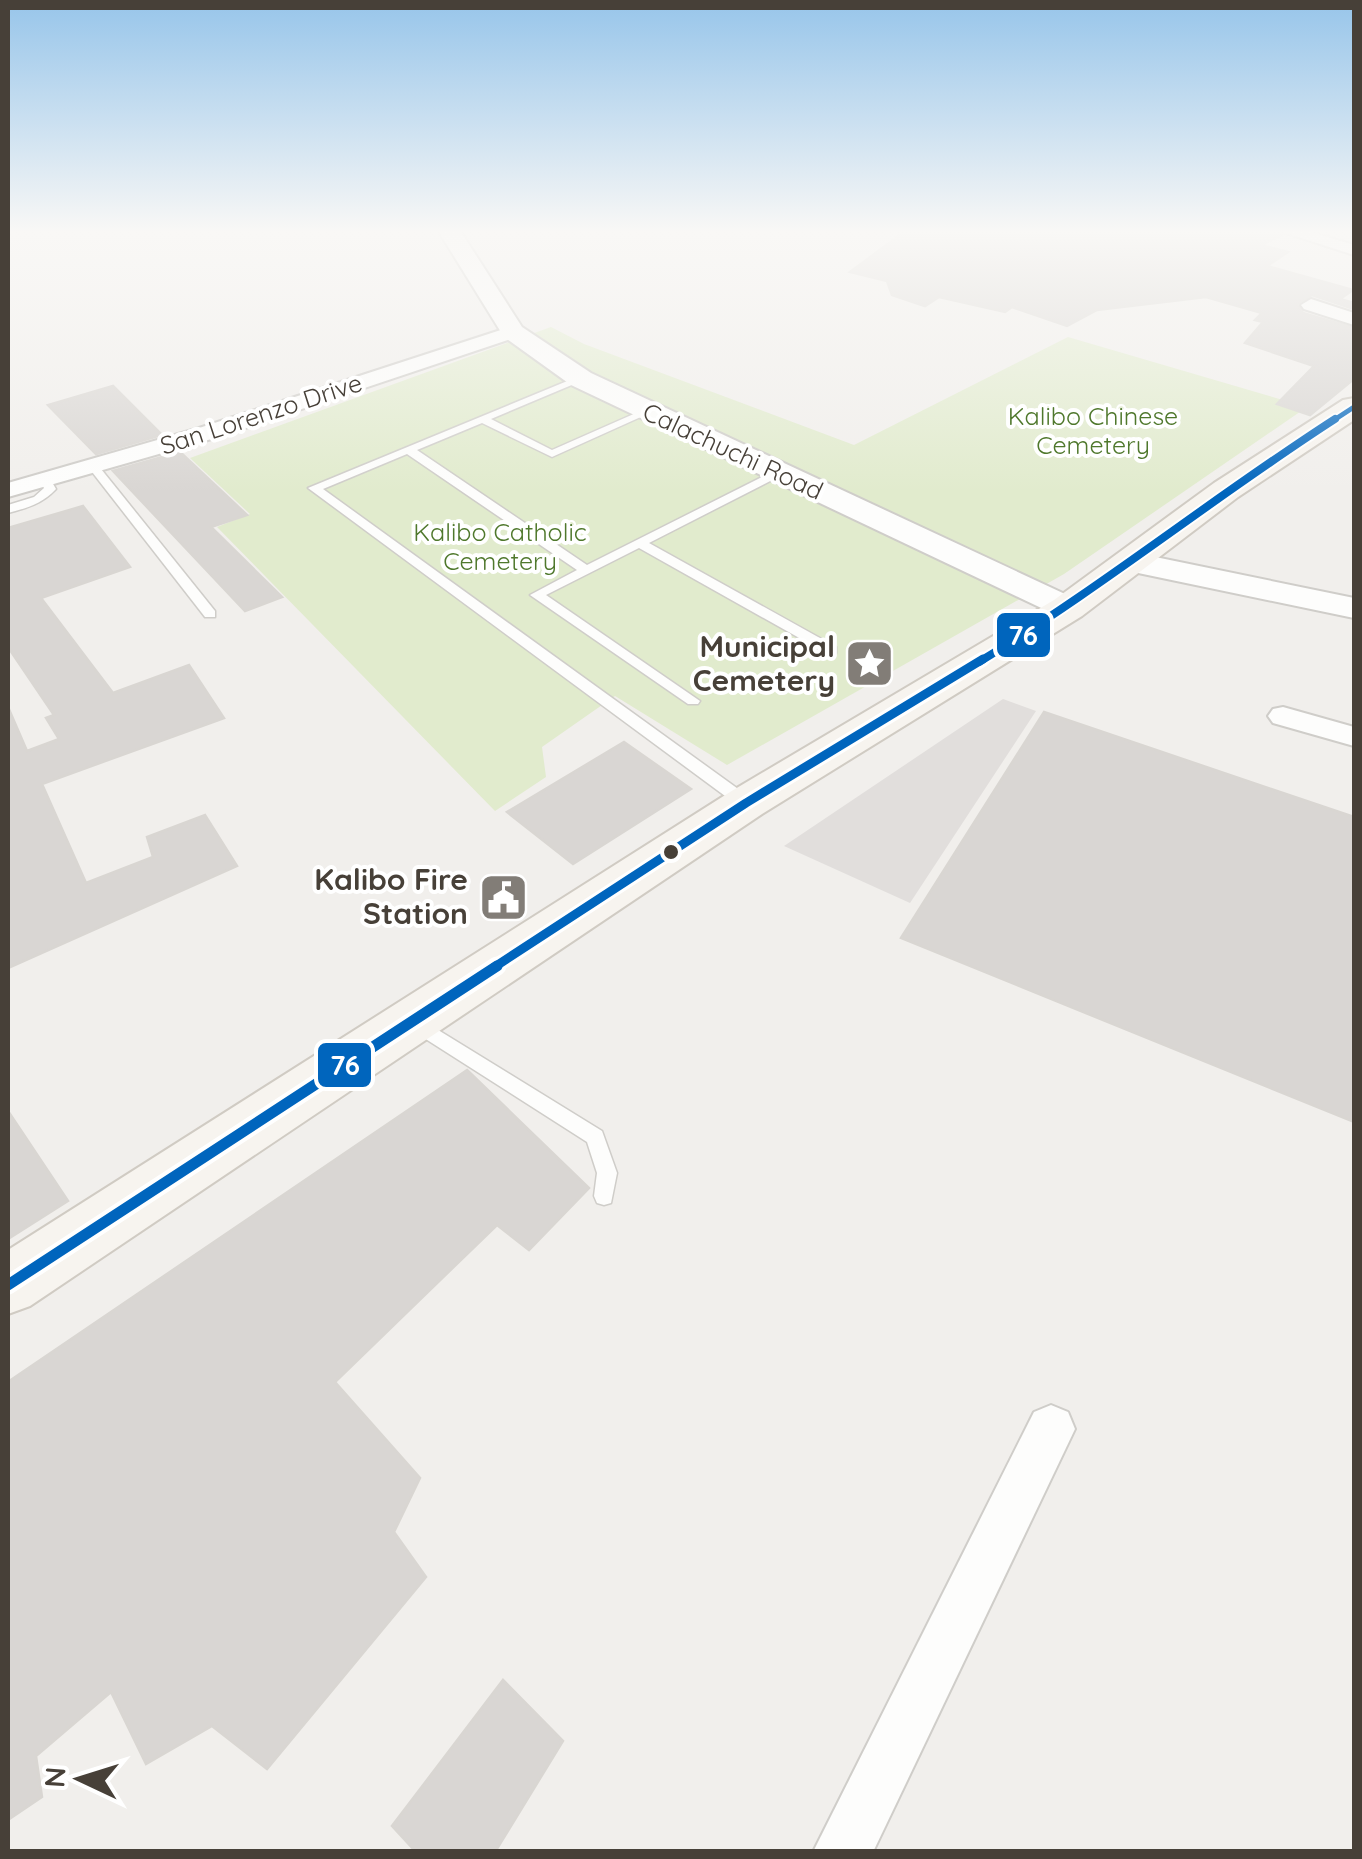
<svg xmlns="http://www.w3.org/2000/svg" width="1362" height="1859" font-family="Quicksand,sans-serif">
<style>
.green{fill:#e1ebcd}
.parking{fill:#e1dedc}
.building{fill:#d9d6d3;stroke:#d9d6d2;stroke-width:2.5}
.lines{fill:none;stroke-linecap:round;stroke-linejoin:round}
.service-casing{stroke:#cfcdc9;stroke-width:3}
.minor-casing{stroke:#cfcdc9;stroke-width:4}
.tertiary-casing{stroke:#cfcdc9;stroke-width:4}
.secondary-casing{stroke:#d0cbc3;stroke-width:4}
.service{fill:#fdfdfc;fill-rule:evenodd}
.minor{fill:#fdfdfc;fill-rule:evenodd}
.tertiary{fill:#fdfdfc;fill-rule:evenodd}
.secondary{fill:#f7f4ef;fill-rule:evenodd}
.bus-1-far3-casing{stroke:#fff;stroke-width:9}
.bus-1-far2-casing{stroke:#fff;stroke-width:12}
.bus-1-far1-casing{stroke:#fff;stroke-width:15}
.bus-1-casing{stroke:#fff;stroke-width:19}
.bus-1-far3{stroke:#0065bd;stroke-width:5}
.bus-1-far2{stroke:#0065bd;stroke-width:8}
.bus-1-far1{stroke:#0065bd;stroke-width:9}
.bus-1{stroke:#0065bd;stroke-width:11}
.bus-dot{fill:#474038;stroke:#fff;stroke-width:4}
.labels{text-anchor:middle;stroke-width:8;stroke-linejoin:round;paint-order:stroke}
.far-street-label{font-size:25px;fill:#474038;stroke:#fff}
.far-park-label{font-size:25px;fill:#4f782c;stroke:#fff}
.poi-label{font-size:30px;font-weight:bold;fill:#474038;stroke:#fff;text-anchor:end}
.line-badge{stroke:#fff;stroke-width:4}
.badge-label{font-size:28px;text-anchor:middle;font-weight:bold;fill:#fff}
</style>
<rect width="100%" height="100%" fill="#f1efec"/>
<!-- green -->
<path class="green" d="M551,327L584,344L854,445L1068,337L1307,407L1064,574L727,765L615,696L542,747L546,777L495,811L217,527L250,514L190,458Z"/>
<!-- parking -->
<path class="parking" d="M1003,699L1036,711L910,903L784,846Z"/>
<!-- building -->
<g class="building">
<path d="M904,232H1279L1282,235L1261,245L1288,252L1267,266L1353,290L1340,299L1354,303V309L1312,295L1297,304L1303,313L1354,328V379L1310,415L1277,404L1314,366L1245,343L1263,322L1255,320L1262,313L1206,297L1097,310L1067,326L1012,307L1005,312L939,297L925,306L892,295L887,281L850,272Z"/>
<path d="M113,386L162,435L96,454L48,405Z"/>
<path d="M180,452L247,515L211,527L282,597L245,611L113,471Z"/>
<path d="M83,506L130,567L41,598L113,693L189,665L224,718L42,784L86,883L153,857L147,837L205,815L237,866L8,968V707L27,751L59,739L46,718L54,715L8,647V528Z"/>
<path d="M1044,712L1354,817V1122L901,938Z"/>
<path d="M624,742L691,789L573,864L507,812Z"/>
<path d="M467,1070L589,1188L529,1250L497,1225L335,1382L420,1478L394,1532L426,1577L267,1769L212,1726L146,1764L111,1692L36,1756L42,1797L8,1820V1382Z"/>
<path d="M8,1111L68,1201L8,1239Z"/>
<path d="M503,1680L563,1741L495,1852H416L392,1826Z"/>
</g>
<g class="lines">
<defs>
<g id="service">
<path d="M577,377L586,379L491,419L552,450L645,409L654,411L552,457L482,423L417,450L587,565L774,471H782V475L649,543L836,647V653H826L639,548L546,595L700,701L698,704H688L530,595L577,570L407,454L323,489L752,799L754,803L752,807H740L308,488Z"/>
<path d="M89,464H97L215,611V617H205L89,468Z"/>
<path d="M41,477H49L56,489C42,504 27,508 8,513V505L34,497L44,488L39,479Z"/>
<path d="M417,1017L602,1131L617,1173L611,1203L604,1205L597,1203L594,1196L597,1173L587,1142L410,1029L408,1024L410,1019Z"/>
</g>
<g id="minor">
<path d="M1283,232H1311L1354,245V255Z"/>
<path d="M1311,299L1354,313V325L1304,309L1301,305Z"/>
<path d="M513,326L523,332L520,336L215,438L8,497V483L199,428Z"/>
<path d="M1283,707L1354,727V746L1273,723L1268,716L1273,709Z"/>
<path d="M1051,1405L1068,1412L1075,1429L873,1852H813L1034,1412Z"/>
</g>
<g id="tertiary">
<path d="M439,232H461L522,327L591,373L1080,601L1085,608L1080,615L1068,618L1056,615L571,385L504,337Z"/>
<path d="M1131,552L1354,598V618L1119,569L1115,562L1119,555Z"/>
</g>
<path id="secondary" d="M1354,398V420L1238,497L1082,616L762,814L30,1306L8,1314V1250L730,792L1054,600L1214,483L1343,400Z"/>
</defs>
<!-- service casing -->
<use href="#service" class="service-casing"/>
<!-- minor casing -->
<use href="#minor" class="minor-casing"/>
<!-- tertiary casing -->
<use href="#tertiary" class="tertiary-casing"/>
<!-- secondary casing -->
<use href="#secondary" class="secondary-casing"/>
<!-- service -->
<use href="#service" class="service"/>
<!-- minor -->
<use href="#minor" class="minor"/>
<!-- tertiary -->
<use href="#tertiary" class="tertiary"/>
<!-- secondary -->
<use href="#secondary" class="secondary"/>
<defs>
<path id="bus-1-far3" d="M1331,422L1354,407"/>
<path id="bus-1-far2" d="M979,662C1102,587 1214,497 1335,419"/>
<path id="bus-1-far1" d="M493,968L746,803L983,659"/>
<path id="bus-1" d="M8,1285L497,966"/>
</defs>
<!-- bus-1-far3 casing -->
<use href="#bus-1-far3" class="bus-1-far3-casing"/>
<!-- bus-1-far2 casing -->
<use href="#bus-1-far2" class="bus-1-far2-casing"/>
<!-- bus-1-far1 casing -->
<use href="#bus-1-far1" class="bus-1-far1-casing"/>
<!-- bus-1 casing -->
<use href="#bus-1" class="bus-1-casing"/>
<!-- bus-1-far3 -->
<use href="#bus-1-far3" class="bus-1-far3"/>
<!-- bus-1-far2 -->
<use href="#bus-1-far2" class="bus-1-far2"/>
<!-- bus-1-far1 -->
<use href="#bus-1-far1" class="bus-1-far1"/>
<!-- bus-1 -->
<use href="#bus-1" class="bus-1"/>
</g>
<!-- sky -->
<linearGradient id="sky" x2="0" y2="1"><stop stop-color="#97c5ea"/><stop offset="0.47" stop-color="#f9f8f6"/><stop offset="1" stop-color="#f9f8f6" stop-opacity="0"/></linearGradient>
<rect width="1362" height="493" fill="url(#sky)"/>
<!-- icons -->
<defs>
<symbol id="sight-square" viewBox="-11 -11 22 22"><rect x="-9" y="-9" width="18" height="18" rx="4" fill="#827d77" stroke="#fff"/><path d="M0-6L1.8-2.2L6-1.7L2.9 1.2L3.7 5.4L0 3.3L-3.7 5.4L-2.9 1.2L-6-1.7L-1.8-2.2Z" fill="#fff"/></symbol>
<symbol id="civic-square" viewBox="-11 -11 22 22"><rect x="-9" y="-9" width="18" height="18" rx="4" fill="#827d77" stroke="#fff"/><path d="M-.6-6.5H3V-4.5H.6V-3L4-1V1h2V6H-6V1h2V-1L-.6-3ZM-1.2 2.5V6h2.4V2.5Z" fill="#fff"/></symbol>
</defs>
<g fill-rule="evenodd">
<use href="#sight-square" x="842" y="636" width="55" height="55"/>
<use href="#civic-square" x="476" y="870" width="55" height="55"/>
</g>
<!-- markers -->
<circle class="bus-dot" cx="671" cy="852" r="9"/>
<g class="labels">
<!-- far-street labels -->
<g class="far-street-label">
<text transform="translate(261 414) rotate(-18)" y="9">San Lorenzo Drive</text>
<text transform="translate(733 451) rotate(25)" y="9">Calachuchi Road</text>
</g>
<!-- far-park labels -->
<g class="far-park-label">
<text x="1093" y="425">Kalibo Chinese<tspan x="1093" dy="29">Cemetery</tspan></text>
<text x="500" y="541">Kalibo Catholic<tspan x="500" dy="29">Cemetery</tspan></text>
</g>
<!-- poi labels -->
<g class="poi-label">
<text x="835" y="657">Municipal<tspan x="835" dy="34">Cemetery</tspan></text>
<text x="468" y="890">Kalibo Fire<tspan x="468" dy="34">Station</tspan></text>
</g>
</g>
<g class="line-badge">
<rect x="995" y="611" width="57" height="48" rx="10" fill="#0065bd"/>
<rect x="316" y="1041" width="57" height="48" rx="10" fill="#0065bd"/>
</g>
<g class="badge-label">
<text x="1023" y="645">76</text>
<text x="345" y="1075">76</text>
</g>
<!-- border -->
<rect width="1362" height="1859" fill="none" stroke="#474038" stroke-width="20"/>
<!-- north arrow -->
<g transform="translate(80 1779) rotate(274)" stroke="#ffffff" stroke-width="8" paint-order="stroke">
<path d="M0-8L18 38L0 25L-18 38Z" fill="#474038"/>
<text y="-15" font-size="28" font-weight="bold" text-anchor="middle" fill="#474038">N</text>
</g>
</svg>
